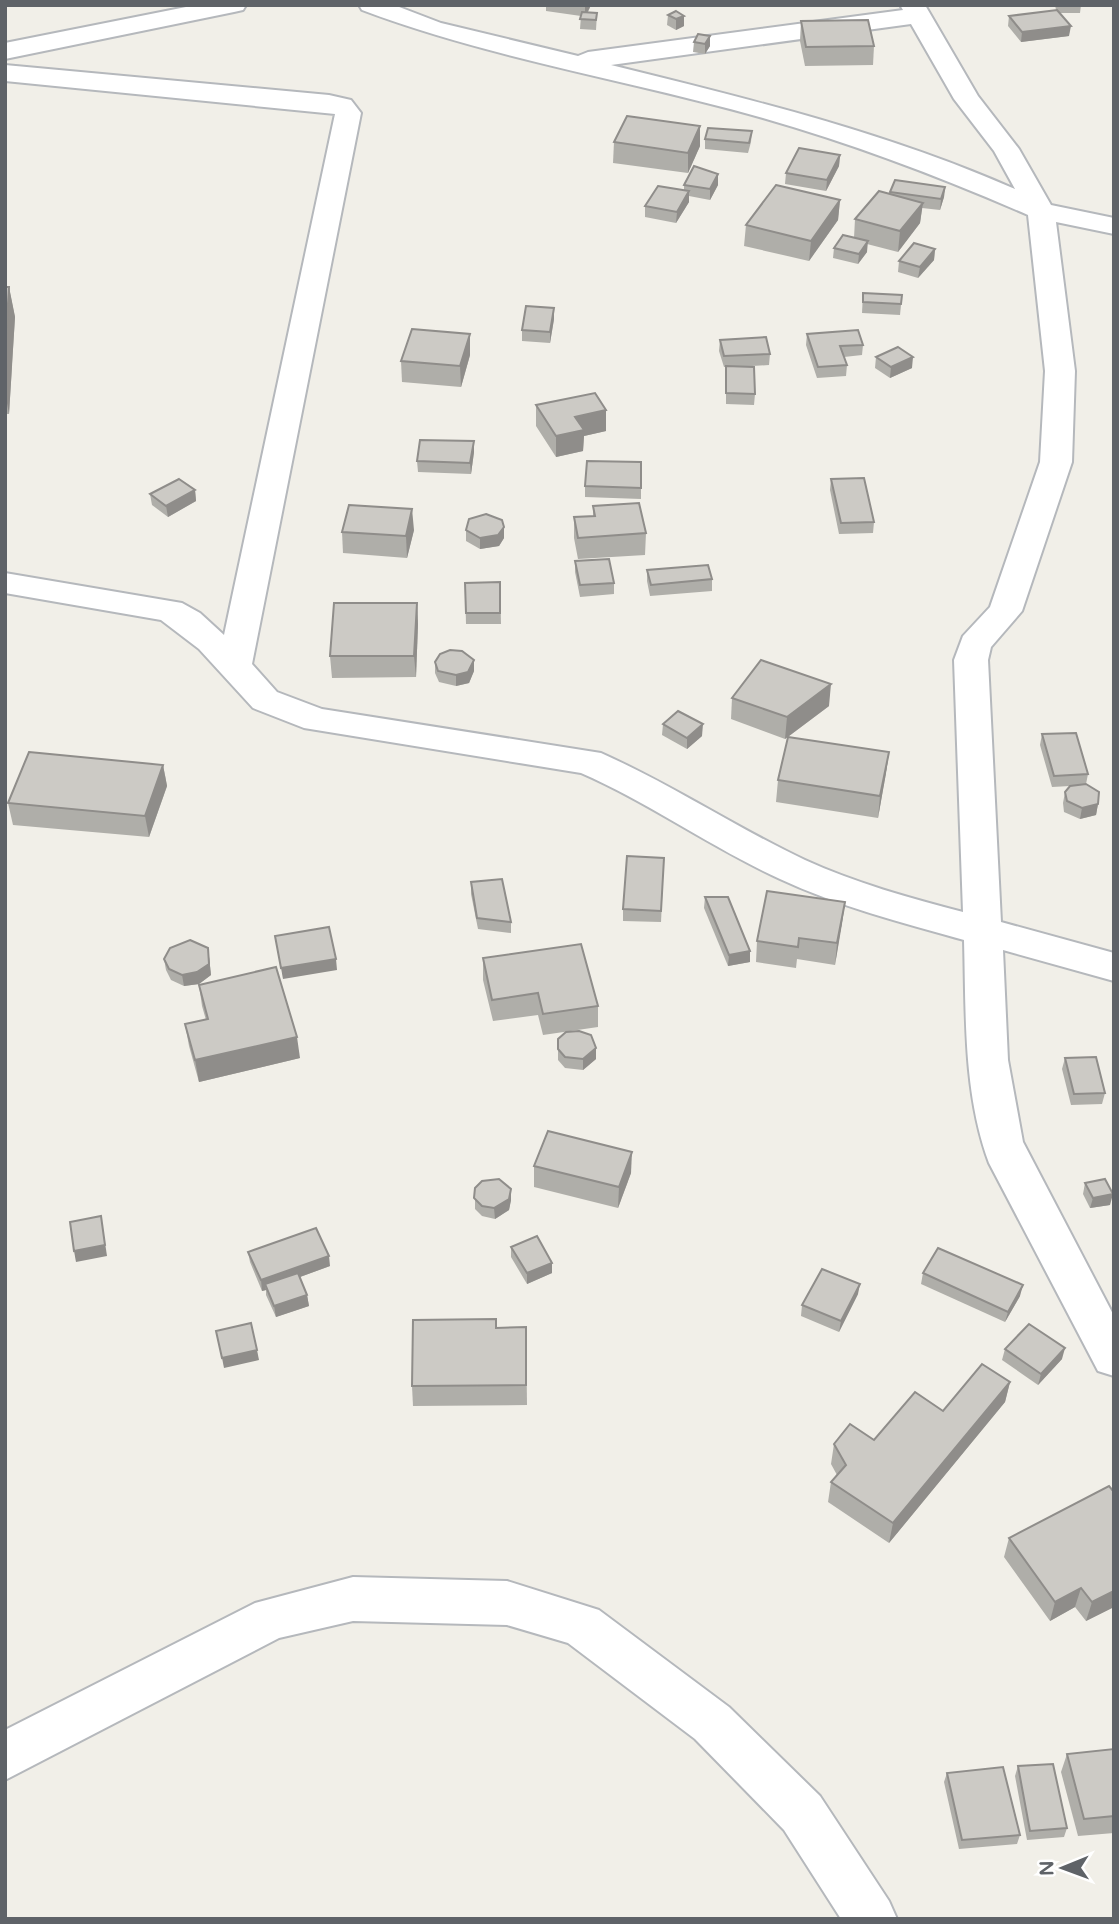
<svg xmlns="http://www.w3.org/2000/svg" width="1119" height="1924" font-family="'Varela Round',sans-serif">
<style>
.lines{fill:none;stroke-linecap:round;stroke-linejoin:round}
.minor-casing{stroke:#b5b8bc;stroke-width:4}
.minor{fill:#fff;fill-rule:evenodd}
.wall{fill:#afaea9}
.shaded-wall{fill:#8f8d8a}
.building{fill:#cccac5;stroke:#8f8d8a;stroke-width:2}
</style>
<rect width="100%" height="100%" fill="#f1efe8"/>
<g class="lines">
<defs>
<g id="minor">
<path d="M196,5H246L243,10L234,12L5,59V43Z"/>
<path d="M359,5H394L441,23L578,56L588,52L903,10L900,5H925L978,96L1019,149L1051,205L1114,218V234L1056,222L1075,371L1072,462L1022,611L991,647L988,660L1001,922L1114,953V981L1003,950L1008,1060L1023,1142L1114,1316V1376L1098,1371L989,1163C963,1093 966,1014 964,940C902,923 838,906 780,879C712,848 650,803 581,773L304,728L253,708L199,649L161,620L5,593V573L182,603L200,613L224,635L335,114L5,81V65L329,95L351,100L361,113L252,664L277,692L322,709L601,753C671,784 735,827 805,860C855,883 910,898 963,912L954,660L963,636L990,607L1040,462L1045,371L1028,215C941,177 854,144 763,118C630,80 492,59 362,10ZM911,24L954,99L994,151L1015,189C885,132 749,99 611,65Z"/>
<path d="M353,1577L507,1581L599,1610L729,1707L820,1796L889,1901L897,1919H841L784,1830L695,1739L568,1643L507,1625L353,1621L279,1638L5,1780V1730L255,1603Z"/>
</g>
</defs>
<!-- minor casing -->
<use href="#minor" class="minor-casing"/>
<!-- minor -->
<use href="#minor" class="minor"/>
</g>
<!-- wall -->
<g class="wall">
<path d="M546,5H591L588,12L597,13L596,30L580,29L581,16L546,11Z"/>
<path d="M1055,5H1081L1080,13H1060L1069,36L1021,42L1008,26L1009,16L1056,10Z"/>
<path d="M668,15L684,16V26L676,30L667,25Z"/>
<path d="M801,21L874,46L873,65L805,66L800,41Z"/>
<path d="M710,36V46L705,54L693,52L694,42Z"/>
<path d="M752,131L751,142L748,153L705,149V139Z"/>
<path d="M614,142L700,146L688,173L613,163Z"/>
<path d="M840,155L839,166L826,191L785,184L786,173Z"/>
<path d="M718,174V185L710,200L689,196V202L676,223L645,217V206L684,190V185Z"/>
<path d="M945,187L944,197L940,210L922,208L920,223L898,252L867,244V252L858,264L833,258L834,248L854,238L855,219L890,194V192Z"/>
<path d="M840,200L838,220L809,261L744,246L746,225Z"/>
<path d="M935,249L934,260L918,278L898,272L899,261Z"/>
<path d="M5,287H9L15,317L9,414H5Z"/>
<path d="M863,293L902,295L900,315L862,313Z"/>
<path d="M554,308V319L550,343L522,341V330Z"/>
<path d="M807,334L863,345L862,355L844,357L847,365L846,376L817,378L806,345Z"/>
<path d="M720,340L770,354L769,365L736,367L755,394L754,405L726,404V367H724L719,351Z"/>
<path d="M470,355L461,387L402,382L401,361Z"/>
<path d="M876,357L912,368L890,378L875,368Z"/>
<path d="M536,405L606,410V431L584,436L583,451L556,457L536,426Z"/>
<path d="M474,452L471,474L418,472L417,461Z"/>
<path d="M831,479L874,522L873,533L839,534L830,490Z"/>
<path d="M585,486L641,488V499L585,497Z"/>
<path d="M195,490L196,501L168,517L152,505L150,494Z"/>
<path d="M593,506L646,533L645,555L578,559L574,538V517L593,516Z"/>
<path d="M504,527V538L499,546L480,549L466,541V530Z"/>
<path d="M414,530L407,558L343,553L342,532Z"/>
<path d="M575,561L614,583V594L580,597L575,572Z"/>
<path d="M647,570L712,579V591L650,596L647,581Z"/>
<path d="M500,582L501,624H466L465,583Z"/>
<path d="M417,603L418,624L416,677L332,678L330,656Z"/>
<path d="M435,662L474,671L469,683L456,686L439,682L435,673Z"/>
<path d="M732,698L829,706L785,739L731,719Z"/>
<path d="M663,724L702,736L687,749L662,735Z"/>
<path d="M1042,734L1088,774L1086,784L1098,804L1096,815L1080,819L1064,812L1063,803L1065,792L1070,786L1052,787L1040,745Z"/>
<path d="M889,752L886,773L878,818L776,802L778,780Z"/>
<path d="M163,765L167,786L149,837L13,825L8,803Z"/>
<path d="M664,858L661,922L623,921V909Z"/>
<path d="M471,882L511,922V933L478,929L471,894Z"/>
<path d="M705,897L750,951V962L728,966L704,908Z"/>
<path d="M845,902L835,965L797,959L796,968L756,962L757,941Z"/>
<path d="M208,948L211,975L199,984L184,986L171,980L166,970L164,959Z"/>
<path d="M483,958L598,1006V1027L543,1035L538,1015L493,1021L483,980Z"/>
<path d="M199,985L300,1058L199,1082L189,1046L185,1024L206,1020L202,1006Z"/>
<path d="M558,1039L596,1048V1059L583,1070L565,1068L558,1060Z"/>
<path d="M1065,1058L1105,1093L1102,1104L1071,1105L1062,1069Z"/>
<path d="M534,1166L631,1173L618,1208L534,1187Z"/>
<path d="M1085,1183L1110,1205L1090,1208L1083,1194Z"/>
<path d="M475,1188L511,1200L509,1210L495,1219L482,1216L475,1209Z"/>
<path d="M511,1247L552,1273L527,1284L511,1257Z"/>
<path d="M248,1252L330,1266L300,1277L307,1295L309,1306L276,1317L266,1295V1290L262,1291L250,1262Z"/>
<path d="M923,1273L1020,1296L1005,1322L921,1284Z"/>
<path d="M858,1294L839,1332L801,1316L802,1305Z"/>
<path d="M526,1327L527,1405L413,1406L412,1386L496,1328Z"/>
<path d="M1005,1349L1062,1359L1038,1385L1002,1360Z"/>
<path d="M1010,1382L1005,1402L889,1543L828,1502L831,1482L837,1475L831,1464L834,1444L874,1440Z"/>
<path d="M1114,1492V1607L1086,1621L1075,1607L1050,1621L1004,1557L1009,1538Z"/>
<path d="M1114,1749V1833L1078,1836L1061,1772L1067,1754Z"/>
<path d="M1018,1766L1067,1828L1064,1837L1027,1840L1015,1776Z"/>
<path d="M947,1773L1020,1835L1017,1844L959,1849L944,1782Z"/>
</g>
<!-- shaded-wall -->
<g class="shaded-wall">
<path d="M585,5H591L585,17Z"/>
<path d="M684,16V26L676,30V19Z"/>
<path d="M1071,26L1069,36L1021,42L1022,32Z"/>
<path d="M710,36V46L705,54V44Z"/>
<path d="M700,126V146L688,173V153Z"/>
<path d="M840,155L839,166L826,191L827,180Z"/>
<path d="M718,174V185L710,200V189Z"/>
<path d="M945,187L944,197L940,210L941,199Z"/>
<path d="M689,191V202L676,223L677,212Z"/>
<path d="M840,200L838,220L809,261L811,241Z"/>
<path d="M923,203L920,223L898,252L900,231Z"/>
<path d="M868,241L867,252L858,264L859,254Z"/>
<path d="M935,249L934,260L918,278L920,267Z"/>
<path d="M9,287L15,317L9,414L5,393V353Z"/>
<path d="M554,308V319L550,343V332Z"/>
<path d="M470,334V355L461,387L460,366Z"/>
<path d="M913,357L912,368L890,378L891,367Z"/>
<path d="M606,410V431L584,436L583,451L556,457V436L575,417Z"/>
<path d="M474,441V452L471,474L470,463Z"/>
<path d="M195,490L196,501L168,517L166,506Z"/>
<path d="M412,509L414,530L407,558L406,536Z"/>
<path d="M504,527V538L499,546L480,549V538Z"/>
<path d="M417,603L418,624L416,677L414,656Z"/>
<path d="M474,660V671L469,683L456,686V675Z"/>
<path d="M831,684L829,706L785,739L787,717Z"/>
<path d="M703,724L702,736L687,749V738Z"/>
<path d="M889,752L886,773L878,818L880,796Z"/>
<path d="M163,765L167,786L149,837L145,816Z"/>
<path d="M1098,804L1096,815L1080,819L1082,808Z"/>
<path d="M845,902L842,924L835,965L837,943Z"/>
<path d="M208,948L211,975L199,984L184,986L182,975Z"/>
<path d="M750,951V962L728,966L729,955Z"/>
<path d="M336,959L337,970L283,979L281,968Z"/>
<path d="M297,1037L300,1058L199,1082L195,1060Z"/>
<path d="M596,1048V1059L583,1070V1059Z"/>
<path d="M632,1152L631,1173L618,1208L619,1187Z"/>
<path d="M511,1189V1200L509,1210L495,1219L494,1208Z"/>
<path d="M1113,1194L1110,1205L1090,1208L1093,1198Z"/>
<path d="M101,1216L107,1256L76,1262L74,1251Z"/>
<path d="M329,1256L330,1266L267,1289L265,1284L266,1290L262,1291L261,1280Z"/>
<path d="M552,1263V1273L527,1284V1273Z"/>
<path d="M860,1284L858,1294L839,1332L841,1321Z"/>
<path d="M1023,1285L1020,1296L1005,1322L1008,1312Z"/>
<path d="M307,1295L309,1306L276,1317L274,1306Z"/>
<path d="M1065,1348L1062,1359L1038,1385L1041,1374Z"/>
<path d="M257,1350L259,1360L224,1368L222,1358Z"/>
<path d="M1010,1382L1005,1402L889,1543L893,1523Z"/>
<path d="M1081,1588L1075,1607L1050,1621L1055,1602Z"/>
<path d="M1114,1591V1607L1086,1621L1092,1602Z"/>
</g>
<!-- building -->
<g class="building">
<path d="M1057,10L1071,26L1022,32L1009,16Z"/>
<path d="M676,11L684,16L676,19L668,15Z"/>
<path d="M582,12L597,13L596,20L580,19Z"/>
<path d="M868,20L874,46L806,47L801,21Z"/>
<path d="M698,34L710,36L705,44L694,42Z"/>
<path d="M627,116L700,126L688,153L614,142Z"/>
<path d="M708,128L752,131L749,143L705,139Z"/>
<path d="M799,148L840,155L827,180L786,173Z"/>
<path d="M694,166L718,174L710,189L684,185Z"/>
<path d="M895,180L945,187L941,199L890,192Z"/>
<path d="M776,185L840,200L811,241L746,225Z"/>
<path d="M658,186L689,191L677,212L645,206Z"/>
<path d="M879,191L923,203L900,231L855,219Z"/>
<path d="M843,235L868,241L859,254L834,248Z"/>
<path d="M914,243L935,249L920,267L899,261Z"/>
<path d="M5,287H9L5,353Z"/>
<path d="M863,293L902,295L901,304L863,302Z"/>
<path d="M526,306L554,308L550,332L522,330Z"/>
<path d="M412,329L470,334L460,366L401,361Z"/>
<path d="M858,330L863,345L840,346L847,365L818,367L807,334Z"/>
<path d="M766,337L770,354L724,356L720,340Z"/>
<path d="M898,347L913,357L891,367L876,357Z"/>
<path d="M726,366L754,367L755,394L726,393Z"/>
<path d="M595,393L606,410L575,417L584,430L556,436L536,405Z"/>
<path d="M420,440L474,441L470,463L417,461Z"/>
<path d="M587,461L641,462V488L585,486Z"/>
<path d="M864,478L874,522L841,523L831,479Z"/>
<path d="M179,479L195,490L166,506L150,494Z"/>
<path d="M639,503L646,533L578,538L574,517L595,516L593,506Z"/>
<path d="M349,505L412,509L406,536L342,532Z"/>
<path d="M486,514L502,520L504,527L498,535L480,538L466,530L469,519Z"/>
<path d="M609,559L614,583L580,585L575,561Z"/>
<path d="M708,565L712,579L651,585L647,570Z"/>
<path d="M500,582V613H466L465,583Z"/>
<path d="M334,603H417L414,656H330Z"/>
<path d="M450,650L462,651L474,660L468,672L456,675L438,671L435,662L440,654Z"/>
<path d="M761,660L831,684L787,717L732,698Z"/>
<path d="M678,711L703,724L687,738L663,724Z"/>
<path d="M1076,733L1088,774L1054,776L1042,734Z"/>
<path d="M788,737L889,752L880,796L778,780Z"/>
<path d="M29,752L163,765L145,816L8,803Z"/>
<path d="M1086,784L1099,792L1098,804L1082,808L1067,801L1065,792L1070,786Z"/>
<path d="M627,856L664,858L661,911L623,909Z"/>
<path d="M502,879L511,922L477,918L471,882Z"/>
<path d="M767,891L845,902L837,943L799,938L798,947L757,941Z"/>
<path d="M705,897H728L750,951L729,955Z"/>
<path d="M329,927L336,959L281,968L275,936Z"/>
<path d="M190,940L208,948L209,964L197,972L182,975L169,969L164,959L170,948Z"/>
<path d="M581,944L598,1006L543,1014L538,993L492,1000L483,958Z"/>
<path d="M276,967L297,1037L195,1060L185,1024L208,1019L199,985Z"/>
<path d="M579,1031L591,1035L596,1048L583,1059L565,1057L558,1049V1039L566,1032Z"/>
<path d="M1096,1057L1105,1093L1074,1094L1065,1058Z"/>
<path d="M548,1131L632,1152L619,1187L534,1166Z"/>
<path d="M499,1179L511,1189L509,1199L494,1208L482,1206L474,1198L475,1188L482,1181Z"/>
<path d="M1105,1179L1113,1194L1093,1198L1085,1183Z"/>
<path d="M101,1216L105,1245L74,1251L70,1222Z"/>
<path d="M316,1228L329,1256L261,1280L248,1252Z"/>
<path d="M537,1236L552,1263L527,1273L511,1247Z"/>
<path d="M938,1248L1023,1285L1008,1312L923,1273Z"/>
<path d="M822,1269L860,1284L841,1321L802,1305Z"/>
<path d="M298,1273L307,1295L274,1306L265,1284Z"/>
<path d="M496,1319V1328L526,1327V1385L412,1386L413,1320Z"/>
<path d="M251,1323L257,1350L222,1358L216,1331Z"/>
<path d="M1029,1324L1065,1348L1041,1374L1005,1349Z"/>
<path d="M982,1364L1010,1382L893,1523L831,1482L846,1465L834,1444L850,1424L874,1440L915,1392L943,1411Z"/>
<path d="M1109,1486L1114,1492V1591L1092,1602L1081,1588L1055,1602L1009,1538Z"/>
<path d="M1114,1749V1816L1084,1819L1067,1754Z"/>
<path d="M1053,1764L1067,1828L1030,1831L1018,1766Z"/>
<path d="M1003,1767L1020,1835L962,1840L947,1773Z"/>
</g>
<!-- border -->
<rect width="1119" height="1924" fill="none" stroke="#5f6368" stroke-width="14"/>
<!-- north arrow -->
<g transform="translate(1063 1868) rotate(269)" stroke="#ffffff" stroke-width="5" paint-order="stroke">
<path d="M0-5L12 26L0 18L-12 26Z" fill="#5f6368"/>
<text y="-10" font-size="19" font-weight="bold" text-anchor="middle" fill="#5f6368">N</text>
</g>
</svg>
